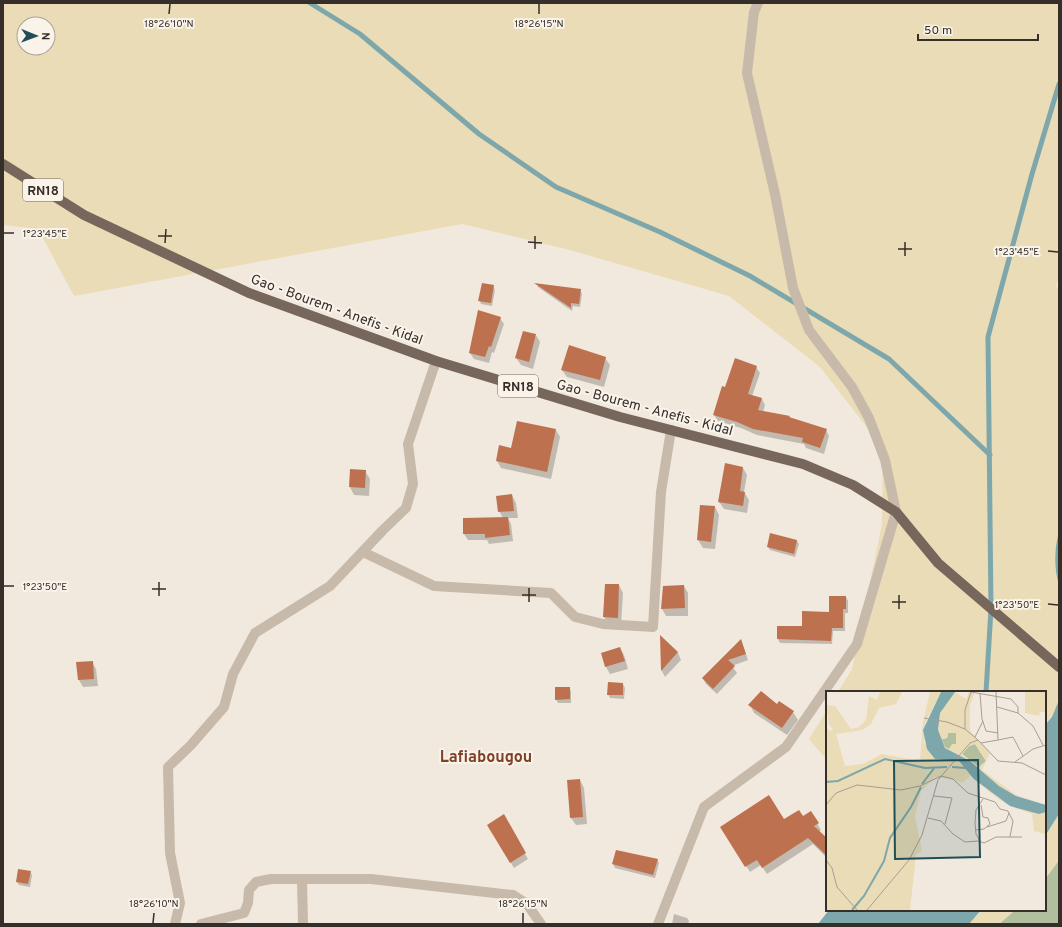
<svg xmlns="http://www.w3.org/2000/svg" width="1062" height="927" font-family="Overpass,sans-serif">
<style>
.green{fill:#b2bf9e}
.sand{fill:#eadcb6;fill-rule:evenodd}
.water{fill:#7ea7ac}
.shadow{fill:#0003}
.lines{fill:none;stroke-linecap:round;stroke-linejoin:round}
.stream{stroke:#7ea7ac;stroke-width:5}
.building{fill:#be714e}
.street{stroke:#c8baaa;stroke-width:10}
.primary{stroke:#77665b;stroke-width:10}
.ticks{fill:none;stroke:#362e29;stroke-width:1.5}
.labels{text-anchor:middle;stroke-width:4;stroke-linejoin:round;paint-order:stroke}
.shield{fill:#f9f3ea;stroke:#706963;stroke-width:1}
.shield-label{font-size:13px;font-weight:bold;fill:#362e29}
.street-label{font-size:14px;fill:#362e29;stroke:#f9f3ea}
.quarter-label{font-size:16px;font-weight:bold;fill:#804227;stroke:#f9f3ea}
.inset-river{fill:none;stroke:#7ea7ac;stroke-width:2}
.inset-road{fill:none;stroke:#a69e96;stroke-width:1}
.view{fill:#214e55;fill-opacity:0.15;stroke:#214e55;stroke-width:2}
.inset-edge{fill:none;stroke:#362e29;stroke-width:2}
.ticks-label{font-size:10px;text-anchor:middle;fill:#362e29;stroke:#f9f3ea;stroke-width:4;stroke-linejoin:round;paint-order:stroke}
</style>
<rect width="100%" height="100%" fill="#f1e9de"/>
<!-- green -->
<path class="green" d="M1059,860V924H999L1015,910H1045V879Z"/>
<!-- sand -->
<g class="sand">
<path d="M3,3H1059V277L1056,287L1059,288V532C1054,548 1054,570 1059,585V700L1052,717L1045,725V692H838L852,669L882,524L883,448L820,367L729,296L570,250L462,224L74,296L38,229L3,225ZM24,24H48V48H24Z"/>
<path d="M827,710V760L809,739Z"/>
<path d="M1059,814V860L1045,879V836Z"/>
<path d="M981,910H1015L999,924H969Z"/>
</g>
<!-- water -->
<g class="water">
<path d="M1059,532V585C1054,570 1054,548 1059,532Z"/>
<path d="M1059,700V814L1045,836V725L1052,717Z"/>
<path d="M829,910H981L969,924H818Z"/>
</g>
<!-- shadow -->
<g class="shadow">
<path d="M537,284L580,290L582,294L580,307L573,306L572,311L538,287Z"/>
<path d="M493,286L495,290L492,306L481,304L480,301Z"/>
<path d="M500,318L504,324L494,353L492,352L489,363L474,359L470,353Z"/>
<path d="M536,335L540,342L533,369L521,365L516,358Z"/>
<path d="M605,358L610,365L604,387L567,377L562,370Z"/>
<path d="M756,367L760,373L752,396L762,399L765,405L763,412L789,416L790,418L826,430L829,436L824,454L806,448L804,444L757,435L741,428L718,421L714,415L726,389Z"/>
<path d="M556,430L560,437L551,479L501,468L497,461L512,449Z"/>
<path d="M743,468L747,475L744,492L749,500L747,513L724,509L719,502Z"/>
<path d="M351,470L365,471L370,479L369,496L354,495L350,487Z"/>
<path d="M512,495L516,503L518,518H508L511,524L513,541L489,544L487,540H468L464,534L503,518L499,511Z"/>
<path d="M701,506L715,507L719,515L715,549L703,548L698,540Z"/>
<path d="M797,541L799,544L795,557L770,550L768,547Z"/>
<path d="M606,585H619L623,593L621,625H609L604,617Z"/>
<path d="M684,586L688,593V616H666L662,609Z"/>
<path d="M846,597L848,601V613H845V631H833L832,644L780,643L778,639V627H803L830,613Z"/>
<path d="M661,638L678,653L681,660L665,677L662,671Z"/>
<path d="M741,640L748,660L732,666L737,673L717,694L706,684L703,678Z"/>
<path d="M620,648L624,655L628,669L610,674L606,667L602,653Z"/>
<path d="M92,662L96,669L98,686L83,687L79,680Z"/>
<path d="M623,684L625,688L624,699L610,698L608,694Z"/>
<path d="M569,688L571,691V703H558L556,699Z"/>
<path d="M779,702L793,712L798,720L787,735L754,713L750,705L777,706Z"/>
<path d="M580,780L584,788L587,824L576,825L571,818Z"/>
<path d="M811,813L821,830L819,832L827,840V858L813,844L767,874L761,865L750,872L725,833L803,818Z"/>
<path d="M503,816L528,859L514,868L488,826Z"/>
<path d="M617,852L657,859L659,863L655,878L615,868L613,864Z"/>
<path d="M30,872L32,875L30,887L19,885L17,882Z"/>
<path d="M674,914L687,918L689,921L688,924H672Z"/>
</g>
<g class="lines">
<!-- stream -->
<g class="stream">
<path d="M310,3L360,34L479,134L556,187L660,232L750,276L889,359L990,455"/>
<path d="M986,692L991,609L988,337L1032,174L1059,84"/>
</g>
</g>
<!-- building -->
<g class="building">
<path d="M482,283L494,285L491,303L478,301Z"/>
<path d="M534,283L581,289L579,304L571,303V308Z"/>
<path d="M478,310L501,317L491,347L489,346L485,357L469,353Z"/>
<path d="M523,331L536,334L529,362L515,358Z"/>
<path d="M569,345L606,357L600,380L561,370Z"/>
<path d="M735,358L757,366L748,394L762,398L758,410L790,416L789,417L827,429L820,448L802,442L803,438L753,429L737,422L713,415L722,386L725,387Z"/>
<path d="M517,421L556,429L547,472L496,461L499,445L511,448Z"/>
<path d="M725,463L743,467L740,491L745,492L743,506L718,502Z"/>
<path d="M350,469L366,470L365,488L349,487Z"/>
<path d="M512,494L514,511L498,512L496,496Z"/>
<path d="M700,505L715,506L711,542L697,540Z"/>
<path d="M508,517L510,535L485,538V534H463V518Z"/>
<path d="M770,533L797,540L794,554L767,547Z"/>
<path d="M605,584H619L618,618L603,617Z"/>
<path d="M684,585L685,608L661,609L663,586Z"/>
<path d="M829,596H846V609H843V628H832L831,641L777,639V626H802V611L829,612Z"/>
<path d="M660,635L678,652L661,671Z"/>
<path d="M741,639L746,654L728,660L735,666L713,689L702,678Z"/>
<path d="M620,647L625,661L605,667L601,653Z"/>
<path d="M93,661L94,679L78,680L76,662Z"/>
<path d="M608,682L623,683V695H607Z"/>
<path d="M555,687H570V699L555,700Z"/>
<path d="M761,691L777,704L779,701L794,711L782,728L748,705Z"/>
<path d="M580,779L583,817L570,818L567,780Z"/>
<path d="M769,795L784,819L799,810L803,816L811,811L819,823L814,826L827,838V856L808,838L762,868L757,860L745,867L720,827Z"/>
<path d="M504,814L526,853L510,863L487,825Z"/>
<path d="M616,850L658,859L653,875L612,864Z"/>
<path d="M18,869L31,871L28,884L16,882Z"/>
</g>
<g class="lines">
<!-- street -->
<g class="street">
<path d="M363,552L434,586L551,593L575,617L603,624L653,627L661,492L671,430"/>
<path d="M302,879L303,924"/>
<path d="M175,924L180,903L170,853L168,767L191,745L224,707L233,674L255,633L330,586L383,530L406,508L413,484L408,444L436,361"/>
<path d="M201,924L244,913L248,903L249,890L256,882L271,879H371L513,895L527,904L541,924"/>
<path d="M658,924L704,807L786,747L857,644L896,512L885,460L869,418L852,387L809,330L793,288L775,194L747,73L754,12L758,3"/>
</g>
<!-- primary -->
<path class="primary" d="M3,164L84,215L249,293L436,361L620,417L803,464L853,485L896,512L938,563L1059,667"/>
</g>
<!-- ticks -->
<path class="ticks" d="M169,14L170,4M539,14V4M4,233H14M158,236H172M528,242L542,243M165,243L166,229M535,249V236M898,249H912M1048,251L1058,252M905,256V242M4,586H14M152,589H166M522,595H536M159,596V582M529,602V588M892,602H906M1048,604L1058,605M899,609V595M153,923L154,913M523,923V913"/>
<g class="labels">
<!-- shield labels -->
<g class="shield">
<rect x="23" y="179" width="40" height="22" rx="3"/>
<rect x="498" y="375" width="40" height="22" rx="3"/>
</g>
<g class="shield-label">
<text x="43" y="195">RN18</text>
<text x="518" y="391">RN18</text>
</g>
<!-- street labels -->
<g class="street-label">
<text transform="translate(337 309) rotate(20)" y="5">Gao - Bourem - Anefis - Kidal</text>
<text transform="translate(645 407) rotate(15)" y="5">Gao - Bourem - Anefis - Kidal</text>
</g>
<!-- quarter labels -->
<g class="quarter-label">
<text x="486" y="762">Lafiabougou</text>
</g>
</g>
<!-- overview -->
<g transform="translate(826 691)">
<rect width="220" height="220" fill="#f1e9de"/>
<path d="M130,37L134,39L127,42H130V53L123,58L119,56L115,48L121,47L122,42ZM149,53L160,70L153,76L136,63L143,55Z" fill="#b2bf9e"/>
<path d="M54,1H76L70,13L53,17L45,33L36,39L10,43L19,75L37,73L56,63L94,70L97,31L104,1H115L99,32L98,52L120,70L127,68L133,70L172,107L213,123L220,121V143L208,140L206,123L184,115L171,107L144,85L136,92L129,89L109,86L95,100L89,125L96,160L90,164L84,219H0V37L4,40L7,38L3,34L0,14L9,15L25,38L33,36L40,29L43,5L51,9ZM129,1L140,8L143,1H149L144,14V40L164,62L156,79L190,104L220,114L190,105L173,95L144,70L119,57L112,40L114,22L122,8ZM122,42H130V53H126L123,58L119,56L116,48L121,47ZM149,53L160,70L153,76L136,63L143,55ZM199,1H220V21H214L213,25L199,22Z" fill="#eadcb6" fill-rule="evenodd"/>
<path d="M115,1H129L114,22L112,39L119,57L144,70L173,95L190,105L220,114V121L213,123L184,115L148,88L133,70L109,68L101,58L97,39Z" fill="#7ea7ac"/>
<path class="inset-river" d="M126,76L140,77M0,91L12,90L59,68L99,77L121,76M96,93L109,76M26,219L38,205L58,170L64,147L85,116L95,96"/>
<path class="inset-road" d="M145,1L185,8L192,16V22M154,3L156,28L160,40L172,42M171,16L192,22L207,35L217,54M98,27L121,31L139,38L152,49M139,38V19L145,1M149,46L157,30M172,49L187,46L197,65M155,52L172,49L170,1M189,71L207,58L220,54M108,105L126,107L119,133M0,114L10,102L31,94L75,99L94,95L115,85L127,88L142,102L169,111L174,118L182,120L187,130L184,146M102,127L115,130L127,143L139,151L152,150L158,152L170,146H196M161,136L180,130L183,122M149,139L158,138L164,133L162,127L157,126L155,114M154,150L150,143L149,132L150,119L157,108M0,169L6,177L11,196L31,219M41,219L83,169L96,144L112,89L144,52L152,49L172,70L196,72L220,84"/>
<path class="view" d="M152,69L154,166L69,168L68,70Z"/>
<rect width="220" height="220" class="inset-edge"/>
</g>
<g class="ticks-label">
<text x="169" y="27">18°26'10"N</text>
<text x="539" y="27">18°26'15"N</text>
<text x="45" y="237">1°23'45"E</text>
<text x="1017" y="255">1°23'45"E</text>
<text x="45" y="590">1°23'50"E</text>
<text x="1017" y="608">1°23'50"E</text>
<text x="154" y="907">18°26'10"N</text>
<text x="523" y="907">18°26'15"N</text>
</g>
<!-- border -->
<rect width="1062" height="927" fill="none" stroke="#362e29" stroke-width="8"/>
<!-- north arrow -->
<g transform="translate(36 36) rotate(91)"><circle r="19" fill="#f9f3ea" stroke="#aba49d"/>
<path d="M0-3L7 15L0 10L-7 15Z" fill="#214e55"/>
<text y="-6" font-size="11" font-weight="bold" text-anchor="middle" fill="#362e29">N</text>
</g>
<!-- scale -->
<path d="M918 34v6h120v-6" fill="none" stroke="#362e29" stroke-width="2"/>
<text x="924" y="34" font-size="12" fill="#362e29" stroke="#f9f3ea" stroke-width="3" paint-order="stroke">50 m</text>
</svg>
